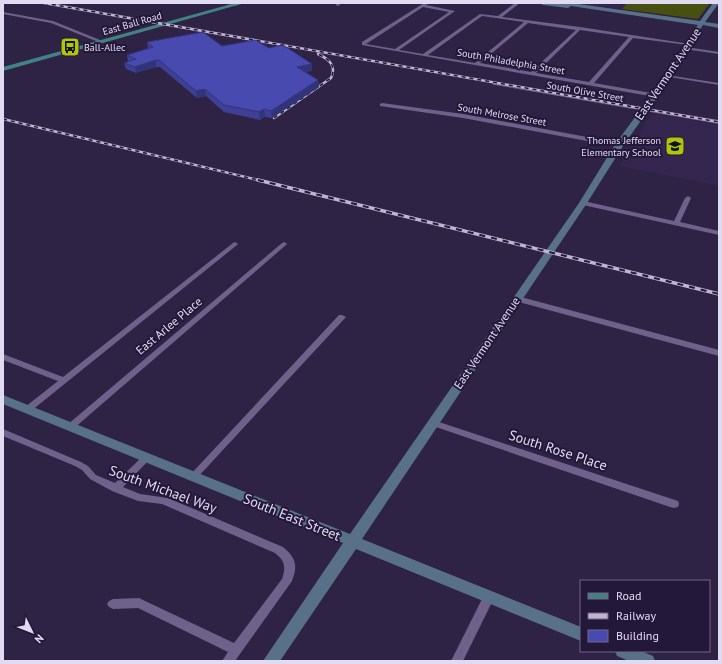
<svg xmlns="http://www.w3.org/2000/svg" width="722" height="664" font-family="'PT Sans',sans-serif">
<style>
.built{fill:#352650}
.green{fill:#475011}
.lines{fill:none;stroke-linecap:round;stroke-linejoin:round}
.street{fill:#6e628b;fill-rule:evenodd}
.secondary{fill:#587188;fill-rule:evenodd}
.primary{fill:#428184;fill-rule:evenodd}
.rail-far1-casing{stroke:#beb6d0;stroke-width:2.5}
.rail-casing{stroke:#beb6d0;stroke-width:3.5}
.rail-far1{stroke:#24183a;stroke-width:1.5;stroke-dasharray:4;stroke-linecap:butt}
.rail{stroke:#24183a;stroke-width:2;stroke-dasharray:6;stroke-linecap:butt}
.wall{fill:#3e4096}
.shaded-wall{fill:#32347a}
.building{fill:#484aaf;stroke:#32347a}
.labels{text-anchor:middle;stroke-width:4;stroke-linejoin:round;paint-order:stroke}
.far-street-label{font-size:10px;fill:#e1dbf2;stroke:#24183a}
.far-poi-label{font-size:10px;fill:#e1dbf2;stroke:#24183a;text-anchor:start}
.street-label{font-size:12px;fill:#e1dbf2;stroke:#24183a}
.near-street-label{font-size:14px;fill:#e1dbf2;stroke:#24183a}
</style>
<rect width="100%" height="100%" fill="#2e2245"/>
<!-- built -->
<g class="built">
<path d="M573,3H627L622,9Z"/>
<path d="M656,114L719,125V186L619,166L651,115Z"/>
</g>
<!-- green -->
<path class="green" d="M627,3H710L698,19L622,9Z"/>
<g class="lines">
<!-- street -->
<g class="street">
<path d="M223,3H231L238,5L236,6Z"/>
<path d="M335,3H339L340,5L337,6Z"/>
<path d="M424,3H429L426,5L455,11L399,50L423,54L480,14L498,16L515,3H520L502,17L580,27L690,44L688,45L633,38L594,83L657,94V96L655,97L362,45V42ZM423,7L449,12L395,49L366,44ZM482,16L524,22L475,63L428,55ZM528,23L576,30L531,72L480,63ZM580,30L629,37L589,82L536,73Z"/>
<path d="M3,12L53,21L105,42L101,43L51,23L3,14Z"/>
<path d="M686,47L719,52V54L684,49V48Z"/>
<path d="M667,75L719,83V85L669,77L667,76Z"/>
<path d="M493,83L719,120V124L495,85H493Z"/>
<path d="M382,103L463,114L619,143L622,145L619,147L463,118L380,106V104Z"/>
<path d="M688,196L691,198L680,222L719,231V235L583,205L580,203L583,201L674,221L685,198Z"/>
<path d="M235,242L238,244L237,245L31,411H25L24,409L25,407L58,381L3,360V354L63,377L233,243Z"/>
<path d="M284,242L286,243L287,244L286,245L73,429H67L65,427L67,425L282,243Z"/>
<path d="M515,297H521L719,350V356L515,301L514,299Z"/>
<path d="M339,315H342L346,317L196,479L193,481L190,479L188,477L190,475Z"/>
<path d="M433,420L678,501L679,504L678,507L674,508L670,507L430,425L428,423L430,421Z"/>
<path d="M3,429L81,462L88,466L96,475L115,483L143,456H149L151,458L149,460L123,487L140,494L168,498L283,547C296,558 298,565 292,581L235,661H222L228,652L138,608L113,609L109,607L107,604L109,601L113,599L139,598L143,600L234,643L282,579C286,567 285,561 275,553L162,504L138,501L112,491L90,479L82,470L75,466L3,436Z"/>
<path d="M489,591L493,593L495,596L463,661H451L485,593Z"/>
</g>
<!-- secondary -->
<g class="secondary">
<path d="M540,3H572L700,21L713,3H719L705,22L719,24V28L703,25L696,35L682,62L623,146L587,203L362,539L581,627V641L356,549L280,661H263L343,543L3,404V395L350,534L579,203L616,143L676,62L690,35L698,25L571,6L568,8L543,5Z"/>
<path d="M615,651H641L653,656L655,661H629L617,656Z"/>
</g>
<!-- primary -->
<path class="primary" d="M235,3H245L3,71V67Z"/>
<defs>
<g id="rail-far1">
<path d="M44,3L719,122"/>
<path d="M274,118L331,78C337,66 329,59 318,54"/>
<path d="M3,119L262,181"/>
</g>
<path id="rail" d="M258,180L719,294"/>
</defs>
<!-- rail-far1 casing -->
<use href="#rail-far1" class="rail-far1-casing"/>
<!-- rail casing -->
<use href="#rail" class="rail-casing"/>
<!-- rail-far1 -->
<use href="#rail-far1" class="rail-far1"/>
<!-- rail -->
<use href="#rail" class="rail"/>
</g>
<!-- wall -->
<path class="wall" d="M147,42L269,48L312,71L306,72L318,80L319,87L272,118L265,117L260,120L224,112L206,96L197,98L160,67H156L136,73L126,69L124,63L128,62L127,55L148,48Z"/>
<!-- shaded-wall -->
<g class="shaded-wall">
<path d="M156,60V67L136,73L135,67Z"/>
<path d="M312,64V71L298,74L297,67Z"/>
<path d="M318,80L319,87L272,118L271,111Z"/>
<path d="M205,89L206,96L197,98L196,91Z"/>
<path d="M264,109L265,117L260,120L259,112Z"/>
</g>
<!-- building -->
<path class="building" d="M203,32L222,46L255,40L269,48L283,45L312,64L297,67L318,80L271,111L264,109L259,112L224,105L205,89L196,91L159,60H156L135,67L124,63L136,59L127,55L153,47L147,42Z"/>
<!-- icons -->
<defs>
<symbol id="bus-square" viewBox="-11 -11 22 22"><rect x="-9" y="-9" width="18" height="18" rx="4" fill="#afc505" stroke="#24183a"/><path d="M-5-6H5V4H4V6H2V4H-2V6H-4V4H-5ZM-3.5-4V0h7V-4ZM-3.5 1.2v1.5H-2V1.2ZM2 1.2v1.5H3.5V1.2Z" fill="#111"/></symbol>
<symbol id="school-square" viewBox="-11 -11 22 22"><rect x="-9" y="-9" width="18" height="18" rx="4" fill="#afc505" stroke="#24183a"/><path d="M0-5L7-2L0 1L-7-2ZM-4 1L0 2.5L4 1V4Q0 6-4 4Z" fill="#111"/></symbol>
</defs>
<g fill-rule="evenodd">
<use href="#bus-square" x="59" y="36" width="22" height="22"/>
<use href="#school-square" x="664" y="135" width="22" height="22"/>
</g>
<g class="labels">
<!-- far-street labels -->
<g class="far-street-label">
<text transform="translate(132 23) rotate(-16)" y="4">East Ball Road</text>
<text transform="translate(511 61) rotate(10)" y="4">South Philadelphia Street</text>
<text transform="translate(585 91) rotate(10)" y="4">South Olive Street</text>
<text transform="translate(502 114) rotate(10)" y="4">South Melrose Street</text>
</g>
<!-- far-poi labels -->
<g class="far-poi-label">
<text x="84" y="51">Ball-Allec</text>
<text x="661" y="144" text-anchor="end">Thomas Jefferson<tspan x="661" dy="12">Elementary School</tspan></text>
</g>
<!-- street labels -->
<g class="street-label">
<text transform="translate(668 74) rotate(-56)" y="4">East Vermont Avenue</text>
<text transform="translate(169 326) rotate(-40)" y="4">East Arlee Place</text>
<text transform="translate(487 343) rotate(-56)" y="4">East Vermont Avenue</text>
</g>
<!-- near-street labels -->
<g class="near-street-label">
<text transform="translate(558 450) rotate(18)" y="5">South Rose Place</text>
<text transform="translate(163 489) rotate(20)" y="5">South Michael Way</text>
<text transform="translate(292 517) rotate(22)" y="5">South East Street</text>
</g>
</g>
<!-- border -->
<rect width="722" height="664" fill="none" stroke="#e1dbf2" stroke-width="8"/>
<!-- legend -->
<rect x="580" y="580" width="130" height="72" fill="#24183a" stroke="#706684"/>
<rect x="588" y="593" width="20" height="6" fill="#428184" stroke="#706684"/>
<text x="616" y="600" font-size="12" fill="#e1dbf2">Road</text>
<rect x="588" y="613" width="20" height="6" fill="#beb6d0" stroke="#706684"/>
<text x="616" y="620" font-size="12" fill="#e1dbf2">Railway</text>
<rect x="588" y="630" width="20" height="12" fill="#484aaf" stroke="#706684"/>
<text x="616" y="640" font-size="12" fill="#e1dbf2">Building</text>
<!-- north arrow -->
<g transform="translate(32 632) rotate(133)" stroke="#24183a" stroke-width="3" paint-order="stroke">
<path d="M0-3L7 15L0 10L-7 15Z" fill="#e1dbf2"/>
<text y="-6" font-size="11" font-weight="bold" text-anchor="middle" fill="#e1dbf2">N</text>
</g>
</svg>
